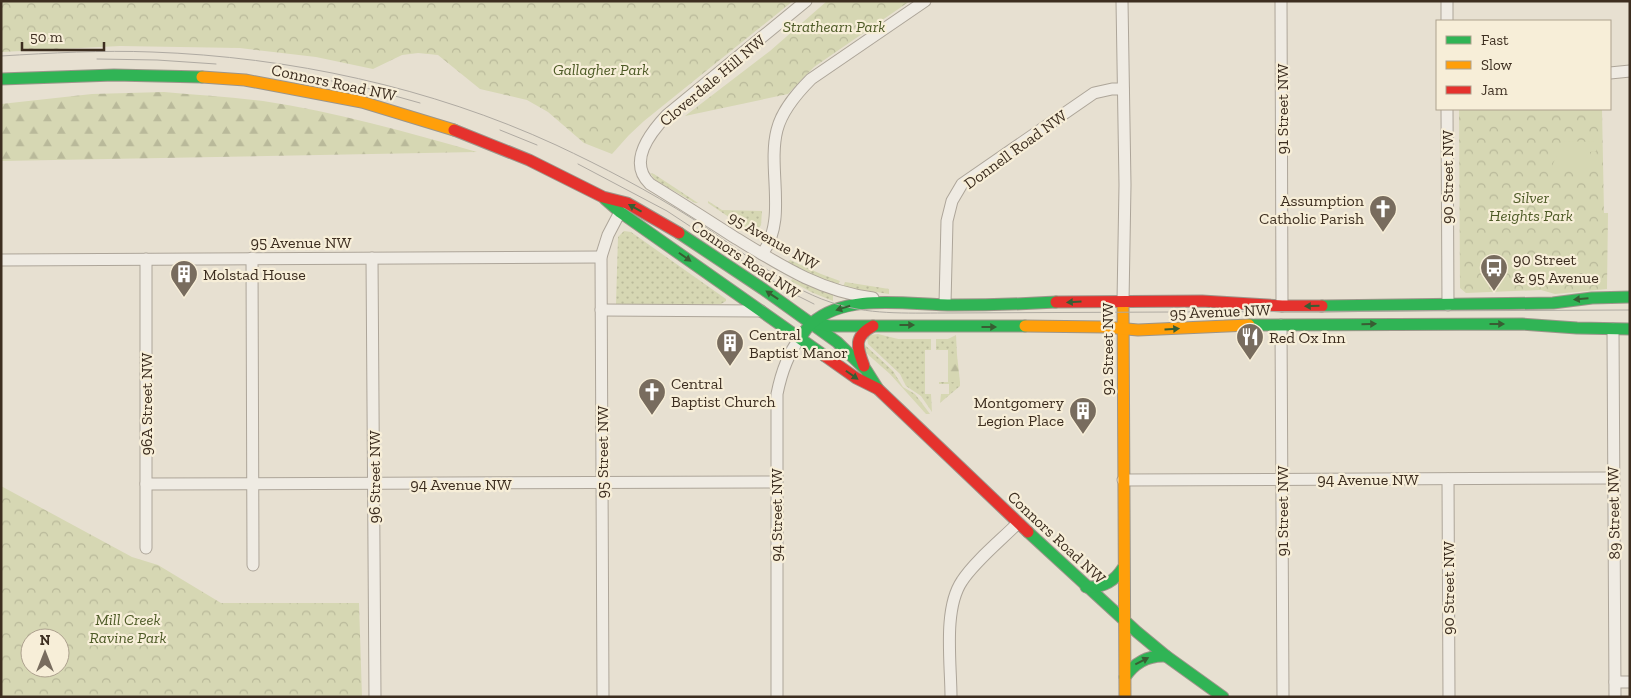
<svg xmlns="http://www.w3.org/2000/svg" width="1631" height="698" font-family="'Zilla Slab',serif">
<style>
.grass{fill:url(#grass-dots)}
.forest{fill:url(#forest-firs)}
.park{fill:url(#park-crowns);fill-rule:evenodd}
.garden{fill:#d6d7b3}
.lines{fill:none;stroke-linecap:round;stroke-linejoin:round}
.street-casing{stroke:#ada599;stroke-width:13}
.fast-casing{stroke:#9c958a;stroke-width:13}
.slow-casing{stroke:#9c958a;stroke-width:13}
.jam-casing{stroke:#9c958a;stroke-width:13}
.street{stroke:#efebe3;stroke-width:11}
.fast{stroke:#30b455;stroke-width:11}
.slow{stroke:#ff9f0a;stroke-width:11}
.jam{stroke:#e5322d;stroke-width:11}
.tram{stroke:#afaaa2;stroke-width:1}
.oneway{fill:#385d33}
.labels{text-anchor:middle;stroke-width:4.5;stroke-linejoin:round;paint-order:stroke}
.park-label{font-size:16px;font-style:italic;fill:#4d5a26;stroke:#f7eed8}
.street-label{font-size:16px;fill:#3d2e20;stroke:#f7eed8}
.poi-label{font-size:16px;fill:#3d2e20;stroke:#f7eed8;text-anchor:start}
</style>
<defs>
<pattern id="grass-dots" width="8" height="8" patternUnits="userSpaceOnUse" patternTransform="scale(1.25)"><rect width="8" height="8" fill="#d6d7b3"/><path d="M2 2h.1M6 6h.1" fill="none" stroke="#b9b99a" stroke-width="1.8" stroke-linecap="round"/></pattern>
<pattern id="forest-firs" width="22" height="20" patternUnits="userSpaceOnUse" patternTransform="scale(1.25)"><rect width="22" height="20" fill="#d6d7b3"/><path d="M5 1l3.5 6h-7zM16 11l3.5 6h-7z" fill="#b9b99a"/></pattern>
<pattern id="park-crowns" width="20" height="18" patternUnits="userSpaceOnUse" patternTransform="scale(1.25)"><rect width="20" height="18" fill="#d6d7b3"/><path d="M2 6a3 3 0 1 1 6 0M12 15a3 3 0 1 1 6 0" fill="none" stroke="#b9b99a"/></pattern>
</defs>
<rect width="100%" height="100%" fill="#e7e0d1"/>
<!-- grass -->
<g class="grass">
<path d="M650,173L654,174L698,203H695L655,180Z"/>
<path d="M708,201L722,210L762,211L761,225L756,233L751,232L708,203Z"/>
<path d="M624,231L631,232L726,299V301L721,304H616L618,237Z"/>
<path d="M790,260L821,274L840,281L838,285L819,279L787,262Z"/>
<path d="M792,279L833,295V301L811,292L791,281Z"/>
<path d="M845,282L889,289V294L843,287Z"/>
<path d="M878,334L898,339H931V350H925V394H931L932,412L921,396L906,386L900,374L868,344L867,338L870,335Z"/>
<path d="M956,335L957,355H948V350H936V339H948Z"/>
<path d="M864,344L893,371L903,387L915,394L930,414H926L890,374L865,352Z"/>
<path d="M939,382H960V386L940,403L941,394H949V384H939Z"/>
</g>
<!-- forest -->
<g class="forest">
<path d="M164,92C197,95 230,97 263,101C336,112 407,132 477,152L1,161V104L92,94Z"/>
<path d="M948,355H957L960,382H948Z"/>
</g>
<!-- park -->
<g class="park">
<path d="M1,1H793L644,121L629,135L612,154L584,143L548,112L527,100L480,89L438,55L418,53L402,55L373,69L316,57L240,48L120,46L1,52Z"/>
<path d="M827,1H910L814,67L788,94L685,116L770,51Z"/>
<path d="M1459,109H1602L1604,213H1608L1607,289L1555,294L1541,290L1466,293L1460,288Z"/>
<path d="M1,486L132,557L158,565L221,603H359L362,697H1ZM30,638H60V668H30Z"/>
</g>
<!-- garden -->
<path class="garden" d="M1562,141L1596,142V151L1590,152V164H1587V169H1560L1556,171L1552,166L1557,155V148H1562Z"/>
<g class="lines">
<defs>
<g id="street">
<path d="M806,1L667,115C650,133 627,162 650,184C678,201 706,219 734,237C780,265 819,291 873,298"/>
<path d="M1122,1L1125,185L1123,302"/>
<path d="M1281,1L1282,306"/>
<path d="M1447,1V21"/>
<path d="M1610,73L1630,71"/>
<path d="M1447,109L1448,305"/>
<path d="M762,254C788,220 767,169 777,130C782,110 797,93 811,79L925,1"/>
<path d="M252,258L253,565"/>
<path d="M372,258L375,697"/>
<path d="M1,260L601,257"/>
<path d="M945,304L947,221L952,201L962,184L1094,93L1112,89H1123"/>
<path d="M601,310L761,311"/>
<path d="M1281,325L1283,697"/>
<path d="M1613,329L1615,697"/>
<path d="M1448,479L1449,697"/>
<path d="M1123,480L1613,478"/>
<path d="M146,484L776,482"/>
<path d="M146,548V259"/>
<path d="M1615,682H1630"/>
<path d="M603,697L601,257L608,235L620,212"/>
<path d="M777,697V394C781,374 787,355 800,338"/>
<path d="M951,697C951,663 943,609 962,581C974,562 1001,540 1018,523"/>
</g>
<g id="fast">
<path d="M1,79L114,75L202,77"/>
<path d="M605,199L620,212L825,356"/>
<path d="M679,233L763,289L837,342L866,370L878,389"/>
<path d="M1322,306L1553,303L1592,298L1630,297"/>
<path d="M814,323L829,326H1025"/>
<path d="M1249,325L1522,324L1577,328L1630,329"/>
<path d="M800,338C804,333 807,327 812,323C847,292 910,305 953,305C987,305 1022,304 1056,302"/>
<path d="M1028,532L1137,632L1166,656L1223,697"/>
<path d="M1086,587C1103,588 1114,582 1123,568"/>
<path d="M1125,677C1135,662 1148,655 1166,656"/>
</g>
<g id="slow">
<path d="M202,77L245,80L362,102L454,130"/>
<path d="M1123,302L1125,697"/>
<path d="M1025,326L1105,327L1138,330L1249,325"/>
</g>
<g id="jam">
<path d="M454,130L529,160L603,197L627,203L679,233"/>
<path d="M1056,302L1202,301L1282,306H1322"/>
<path d="M825,356L856,378L878,389L1028,532"/>
<path d="M864,366C857,347 853,337 873,326"/>
</g>
</defs>
<!-- street casing -->
<use href="#street" class="street-casing"/>
<!-- fast casing -->
<use href="#fast" class="fast-casing"/>
<!-- slow casing -->
<use href="#slow" class="slow-casing"/>
<!-- jam casing -->
<use href="#jam" class="jam-casing"/>
<!-- street -->
<use href="#street" class="street"/>
<!-- fast -->
<use href="#fast" class="fast"/>
<!-- slow -->
<use href="#slow" class="slow"/>
<!-- jam -->
<use href="#jam" class="jam"/>
<!-- tram -->
<g class="tram">
<path d="M1,56C51,53 102,50 152,52C290,57 430,87 556,145C603,167 649,191 693,219C735,246 784,287 830,302C867,315 906,313 945,313L1630,310"/>
<path d="M97,59L157,60L216,64"/>
<path d="M303,75L370,89L420,103"/>
<path d="M500,130L537,145"/>
<path d="M578,164L667,211L788,291L814,304"/>
</g>
</g>
<!-- one-way arrows -->
<defs><path id="oneway-solid" d="M-6-.8H1V-3.2L6.5 0L1 3.2V.8H-6Z" transform="scale(1.25)"/></defs>
<g class="oneway">
<use href="#oneway-solid" transform="translate(635 208) rotate(-151)"/>
<use href="#oneway-solid" transform="translate(685 257) rotate(35)"/>
<use href="#oneway-solid" transform="translate(772 295) rotate(-146)"/>
<use href="#oneway-solid" transform="translate(1581 299) rotate(175)"/>
<use href="#oneway-solid" transform="translate(1074 302) rotate(177)"/>
<use href="#oneway-solid" transform="translate(1312 306) rotate(179)"/>
<use href="#oneway-solid" transform="translate(843 308) rotate(163)"/>
<use href="#oneway-solid" transform="translate(1369 324) rotate(-1)"/>
<use href="#oneway-solid" transform="translate(1497 324)"/>
<use href="#oneway-solid" transform="translate(907 325)"/>
<use href="#oneway-solid" transform="translate(989 327)"/>
<use href="#oneway-solid" transform="translate(1172 329) rotate(-4)"/>
<use href="#oneway-solid" transform="translate(852 375) rotate(35)"/>
<use href="#oneway-solid" transform="translate(1142 661) rotate(-27)"/>
</g>
<!-- icons -->
<defs>
<symbol id="church-pin" viewBox="-11 -11 22 30"><path d="M0 17L-7.5 6A9.5 9.5 0 1 1 7.5 6Z" fill="#786c5e" stroke="#f7eed8"/><path d="M-1.2-6h2.4v3.5h3.3v2.4h-3.3V6h-2.4V-.1h-3.3v-2.4h3.3Z" fill="#fff"/></symbol>
<symbol id="bus-pin" viewBox="-11 -11 22 30"><path d="M0 17L-7.5 6A9.5 9.5 0 1 1 7.5 6Z" fill="#786c5e" stroke="#f7eed8"/><path d="M-5-6H5V4H4V6H2V4H-2V6H-4V4H-5ZM-3.5-4V0h7V-4ZM-3.5 1.2v1.5H-2V1.2ZM2 1.2v1.5H3.5V1.2Z" fill="#fff"/></symbol>
<symbol id="building-pin" viewBox="-11 -11 22 30"><path d="M0 17L-7.5 6A9.5 9.5 0 1 1 7.5 6Z" fill="#786c5e" stroke="#f7eed8"/><path d="M-4-6H4V6H1V3H-1V6H-4ZM-2.5-4.3h1.7v1.8h-1.7ZM.8-4.3h1.7v1.8H.8ZM-2.5-1h1.7V.8h-1.7ZM.8-1h1.7V.8H.8Z" fill="#fff"/></symbol>
<symbol id="restaurant-pin" viewBox="-11 -11 22 30"><path d="M0 17L-7.5 6A9.5 9.5 0 1 1 7.5 6Z" fill="#786c5e" stroke="#f7eed8"/><path d="M-5-6h1v4h1v-4h1v4h1v-4h1v5L-1.5 .5V6h-2V.5L-5-1ZM5-6V6H3V1.5H1.5Q1.5-4 5-6Z" fill="#fff"/></symbol>
</defs>
<g fill-rule="evenodd">
<use href="#church-pin" x="1367" y="193" width="32" height="43"/>
<use href="#bus-pin" x="1478" y="252" width="32" height="43"/>
<use href="#building-pin" x="168" y="258" width="32" height="43"/>
<use href="#restaurant-pin" x="1234" y="321" width="32" height="43"/>
<use href="#building-pin" x="714" y="327" width="32" height="43"/>
<use href="#church-pin" x="636" y="376" width="32" height="43"/>
<use href="#building-pin" x="1067" y="395" width="32" height="43"/>
</g>
<g class="labels">
<!-- park labels -->
<g class="park-label">
<text x="834" y="32">Strathearn Park</text>
<text x="601" y="75">Gallagher Park</text>
<text x="1531" y="203">Silver<tspan x="1531" dy="18">Heights Park</tspan></text>
<text x="128" y="625">Mill Creek<tspan x="128" dy="18">Ravine Park</tspan></text>
</g>
<!-- street labels -->
<g class="street-label">
<text transform="translate(712 80) rotate(-40)" y="6">Cloverdale Hill NW</text>
<text transform="translate(334 82) rotate(12)" y="6">Connors Road NW</text>
<text transform="translate(1282 109) rotate(-90)" y="6">91 Street NW</text>
<text transform="translate(1015 149) rotate(-36)" y="6">Donnell Road NW</text>
<text transform="translate(1447 177) rotate(-90)" y="6">90 Street NW</text>
<text transform="translate(774 240) rotate(30)" y="6">95 Avenue NW</text>
<text x="301" y="248">95 Avenue NW</text>
<text transform="translate(746 259) rotate(34)" y="6">Connors Road NW</text>
<text transform="translate(1220 311) rotate(-2)" y="6">95 Avenue NW</text>
<text transform="translate(1107 349) rotate(-90)" y="6">92 Street NW</text>
<text transform="translate(146 404) rotate(-90)" y="6">96A Street NW</text>
<text transform="translate(602 452) rotate(-90)" y="6">95 Street NW</text>
<text transform="translate(374 477) rotate(-90)" y="6">96 Street NW</text>
<text x="1368" y="485">94 Avenue NW</text>
<text x="461" y="490">94 Avenue NW</text>
<text transform="translate(1282 511) rotate(-90)" y="6">91 Street NW</text>
<text transform="translate(1613 513) rotate(-91)" y="6">89 Street NW</text>
<text transform="translate(776 515) rotate(-90)" y="6">94 Street NW</text>
<text transform="translate(1057 537) rotate(43)" y="6">Connors Road NW</text>
<text transform="translate(1448 588) rotate(-90)" y="6">90 Street NW</text>
</g>
<!-- poi labels -->
<g class="poi-label">
<text x="1364" y="206" text-anchor="end">Assumption<tspan x="1364" dy="18">Catholic Parish</tspan></text>
<text x="1513" y="265">90 Street<tspan x="1513" dy="18">&amp; 95 Avenue</tspan></text>
<text x="203" y="280">Molstad House</text>
<text x="749" y="340">Central<tspan x="749" dy="18">Baptist Manor</tspan></text>
<text x="1269" y="343">Red Ox Inn</text>
<text x="671" y="389">Central<tspan x="671" dy="18">Baptist Church</tspan></text>
<text x="1064" y="408" text-anchor="end">Montgomery<tspan x="1064" dy="18">Legion Place</tspan></text>
</g>
</g>
<!-- border -->
<rect width="1631" height="698" fill="none" stroke="#3d2e20" stroke-width="5"/>
<!-- legend -->
<rect x="1436" y="20" width="175" height="90" fill="#f7eed8" stroke="#ada18e"/>
<rect x="1446" y="36" width="25" height="8" fill="#30b455" stroke="#ada18e"/>
<text x="1481" y="45" font-size="15" fill="#3d2e20">Fast</text>
<rect x="1446" y="61" width="25" height="8" fill="#ff9f0a" stroke="#ada18e"/>
<text x="1481" y="70" font-size="15" fill="#3d2e20">Slow</text>
<rect x="1446" y="86" width="25" height="8" fill="#e5322d" stroke="#ada18e"/>
<text x="1481" y="95" font-size="15" fill="#3d2e20">Jam</text>
<!-- north arrow -->
<g transform="translate(45 653)"><circle r="24" fill="#f7eed8" stroke="#ada18e"/>
<path d="M0-4L9 19L0 12L-9 19Z" fill="#786c5e"/>
<text y="-8" font-size="14" font-weight="bold" text-anchor="middle" fill="#3d2e20">N</text>
</g>
<!-- scale -->
<path d="M22 42v8h82v-8" fill="none" stroke="#3d2e20" stroke-width="2.5"/>
<text x="30" y="42" font-size="15" fill="#3d2e20" stroke="#f7eed8" stroke-width="4" paint-order="stroke">50 m</text>
</svg>
